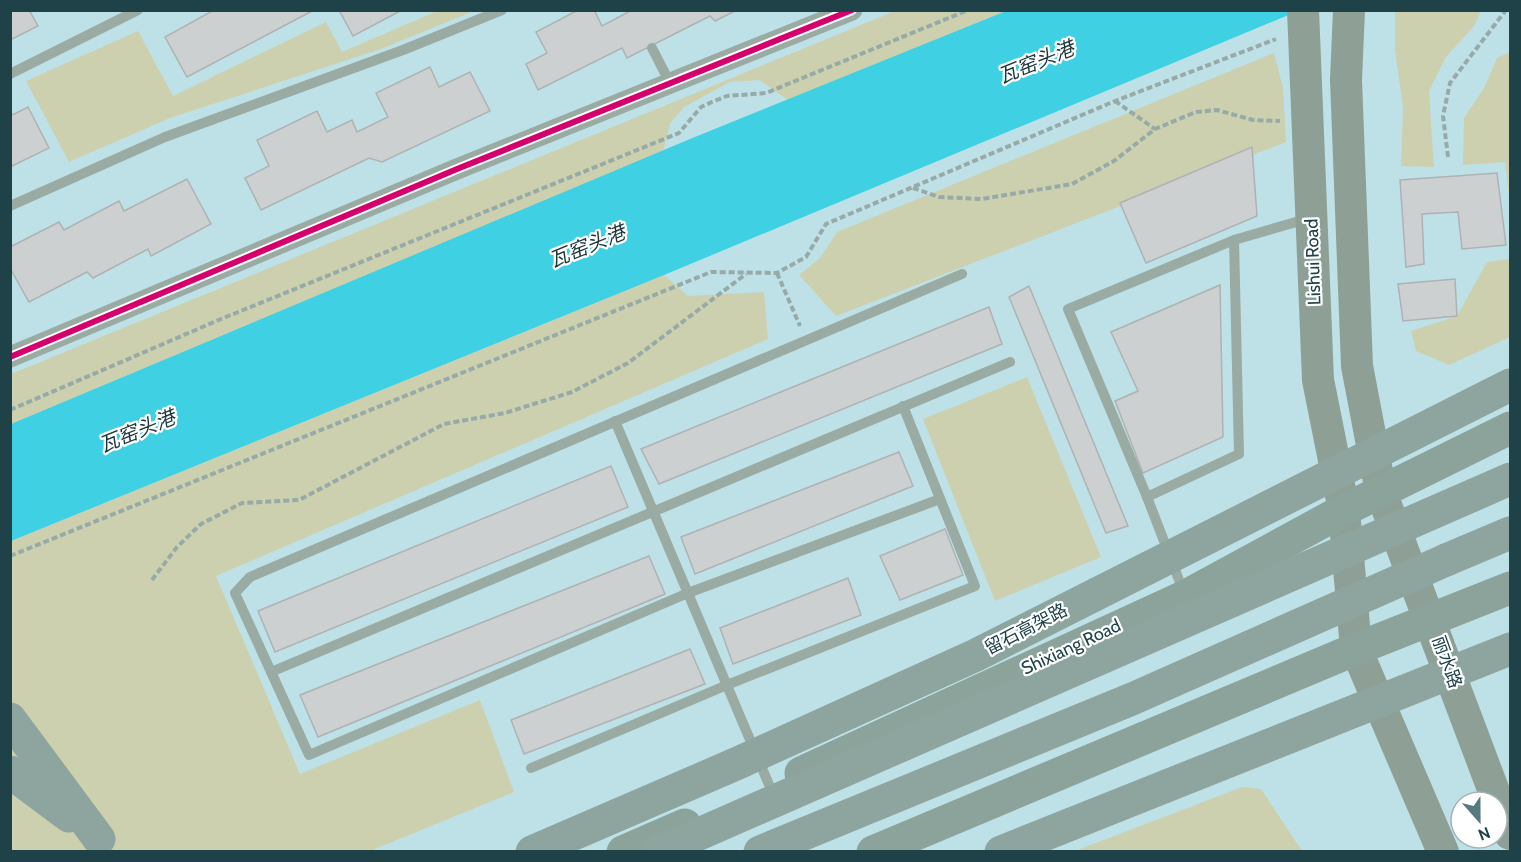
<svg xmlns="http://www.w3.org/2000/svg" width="1521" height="862" font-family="Cabin,'Noto Sans SC',sans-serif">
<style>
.green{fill:#cdd0ae}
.water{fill:#3fd0e3}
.building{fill:#cdd0d0;stroke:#aeb2b3;stroke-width:1.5}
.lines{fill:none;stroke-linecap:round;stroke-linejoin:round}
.path{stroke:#97aaa7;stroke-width:4;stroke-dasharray:6 3;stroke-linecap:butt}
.service{stroke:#9aaba3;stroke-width:10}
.minor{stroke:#9aaba3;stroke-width:21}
.secondary{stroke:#8ea096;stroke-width:32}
.primary{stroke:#8ba39b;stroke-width:33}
.trunk{stroke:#8da59e;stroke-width:33}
.trunk-bridge{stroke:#8da59e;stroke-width:33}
.cycleway-casing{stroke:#fff;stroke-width:10}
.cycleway{stroke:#d6006c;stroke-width:6}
.labels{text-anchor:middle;stroke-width:4.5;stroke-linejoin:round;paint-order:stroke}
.street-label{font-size:18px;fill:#1f4148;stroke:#fff}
.water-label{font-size:20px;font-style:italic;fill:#1d363b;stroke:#fff}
</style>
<rect width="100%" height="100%" fill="#bee1e8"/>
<!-- green -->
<g class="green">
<path d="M437,11H474L381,49L170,118L69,162L26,81L138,31L173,96L326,22L342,52Z"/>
<path d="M895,11H1006L788,100L759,80L730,82L684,107L670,124L663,151L11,424V374Z"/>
<path d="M1395,11H1481L1474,26L1446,57L1429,91L1434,167L1401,166L1403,108L1395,50Z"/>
<path d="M1510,52V203L1505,162L1463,165L1464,118L1484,88L1497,58Z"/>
<path d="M1274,53L1283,88L1286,142L836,316L799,275L820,258L837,232Z"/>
<path d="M1510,259V337L1449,365L1416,351L1411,331L1457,316L1487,262Z"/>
<path d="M664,275L688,296L764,292L768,339L216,576L300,774L480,700L514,792L370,851L11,852V541Z"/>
<path d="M1027,377L1101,557L995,601L923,419Z"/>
<path d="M1242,787L1261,789L1302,851H1075Z"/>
</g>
<!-- water -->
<path class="water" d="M1006,11H1298L664,275L11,541V424L690,139Z"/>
<!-- building -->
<g class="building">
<path d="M10,10H29L38,26L10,40Z"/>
<path d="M214,10H314L187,77L165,37Z"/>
<path d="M339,10H402L353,36Z"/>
<path d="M578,10H594L602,26L632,10H737L715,21L710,16L627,58L622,48L538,90L526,64L547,53L536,32Z"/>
<path d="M430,67L439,87L470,72L490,111L382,162L369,158L261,210L245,178L269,166L257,140L317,111L327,132L352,120L357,132L388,117L376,93Z"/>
<path d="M28,107L49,148L10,167V116Z"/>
<path d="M1252,147L1257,216L1146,263L1120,203Z"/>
<path d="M1497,173L1506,245L1462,249L1458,212L1422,214L1424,264L1406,267L1400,180Z"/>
<path d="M187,179L211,224L151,256L148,249L93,278L87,272L29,302L10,268V247L59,222L64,230L119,201L124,211Z"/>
<path d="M1455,279L1457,316L1403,321L1398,284Z"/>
<path d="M1220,285L1223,437L1143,473L1115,401L1138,391L1111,332Z"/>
<path d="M1029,286L1128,526L1106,533L1009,297Z"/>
<path d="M989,307L1002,344L659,484L641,449Z"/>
<path d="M899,452L913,486L695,574L681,537Z"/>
<path d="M611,466L628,507L275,652L258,611Z"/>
<path d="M945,529L963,575L900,600L880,556Z"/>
<path d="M649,556L665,594L318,737L300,695Z"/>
<path d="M848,578L861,615L733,664L720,628Z"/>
<path d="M690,649L705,684L524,754L511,720Z"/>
</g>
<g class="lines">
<!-- path -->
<g class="path">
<path d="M1115,101L1155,129"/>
<path d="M1448,157L1443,116L1450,83L1506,10"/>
<path d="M913,188L939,197L982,199L1072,184L1114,161L1155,129L1196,112L1217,110L1253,120L1280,121"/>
<path d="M777,273L800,326"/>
<path d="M10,410L221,319L679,133L701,107L712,102L727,96L766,93L968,10"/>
<path d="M10,556L711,272L777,273L806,257L826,224L1115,101L1276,39"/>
<path d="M152,580L177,547L201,524L242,503L299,500L444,424L505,413L572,392L628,363L746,274"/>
</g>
<!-- service -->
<g class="service">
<path d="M652,48L671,85"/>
<path d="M10,74L138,10"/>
<path d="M10,206L165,137L403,50L502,10"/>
<path d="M615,421L770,787"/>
<path d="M1147,497L1068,309L1234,240"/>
<path d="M940,499L688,593L309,755L235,593L250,577L962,274"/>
<path d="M1184,593L1147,497L1239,454L1234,240L1310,218"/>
<path d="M271,672L1010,362"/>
<path d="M531,768L727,685L975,586L903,406"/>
</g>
<!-- minor -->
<path class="minor" d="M10,357L457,169L852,10"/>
<!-- secondary -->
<g class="secondary">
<path d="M1303,10L1318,380L1344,510L1356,649L1443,852"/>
<path d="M1349,10L1346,80L1357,366L1381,492L1510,834"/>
</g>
<!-- primary -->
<g class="primary">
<path d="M801,773L1186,596L1344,510L1510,428"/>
<path d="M623,852L685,825"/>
<path d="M873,852L1356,649L1510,588"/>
</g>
<!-- trunk -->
<g class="trunk">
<path d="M1446,560L1510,533"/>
<path d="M10,719L99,839"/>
<path d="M10,772L69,816"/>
</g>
<!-- trunk-bridge -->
<g class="trunk-bridge">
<path d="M532,852L738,763L976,655L1510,385"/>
<path d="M658,852L1510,479"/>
<path d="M760,852L1132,699L1446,560"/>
<path d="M1001,852L1510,649"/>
</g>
<defs>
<path id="cycleway" d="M10,357L457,169L852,10"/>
</defs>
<!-- cycleway casing -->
<use href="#cycleway" class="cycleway-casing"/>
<!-- cycleway -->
<use href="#cycleway" class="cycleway"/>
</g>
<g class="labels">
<!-- street labels -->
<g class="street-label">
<text transform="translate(1313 262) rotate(-92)" y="6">Lishui Road</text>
<text transform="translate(1026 629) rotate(-27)" y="6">留石高架路</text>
<text transform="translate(1071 647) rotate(-25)" y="6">Shixiang Road</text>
<text transform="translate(1447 662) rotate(70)" y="6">丽水路</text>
</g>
<!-- water labels -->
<g class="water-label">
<text transform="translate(1036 62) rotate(-22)" y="7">瓦窑头港</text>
<text transform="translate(587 246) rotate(-22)" y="7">瓦窑头港</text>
<text transform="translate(137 431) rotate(-22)" y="7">瓦窑头港</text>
</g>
</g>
<!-- border -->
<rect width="1521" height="862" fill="none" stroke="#1f4148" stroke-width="24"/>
<!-- north arrow -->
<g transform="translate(1479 820) rotate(159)"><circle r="28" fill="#ffffff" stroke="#a5b3b6" stroke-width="1.5"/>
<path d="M0-4.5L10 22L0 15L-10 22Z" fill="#577980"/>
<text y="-9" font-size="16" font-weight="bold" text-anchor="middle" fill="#1f4148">N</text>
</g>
</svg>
